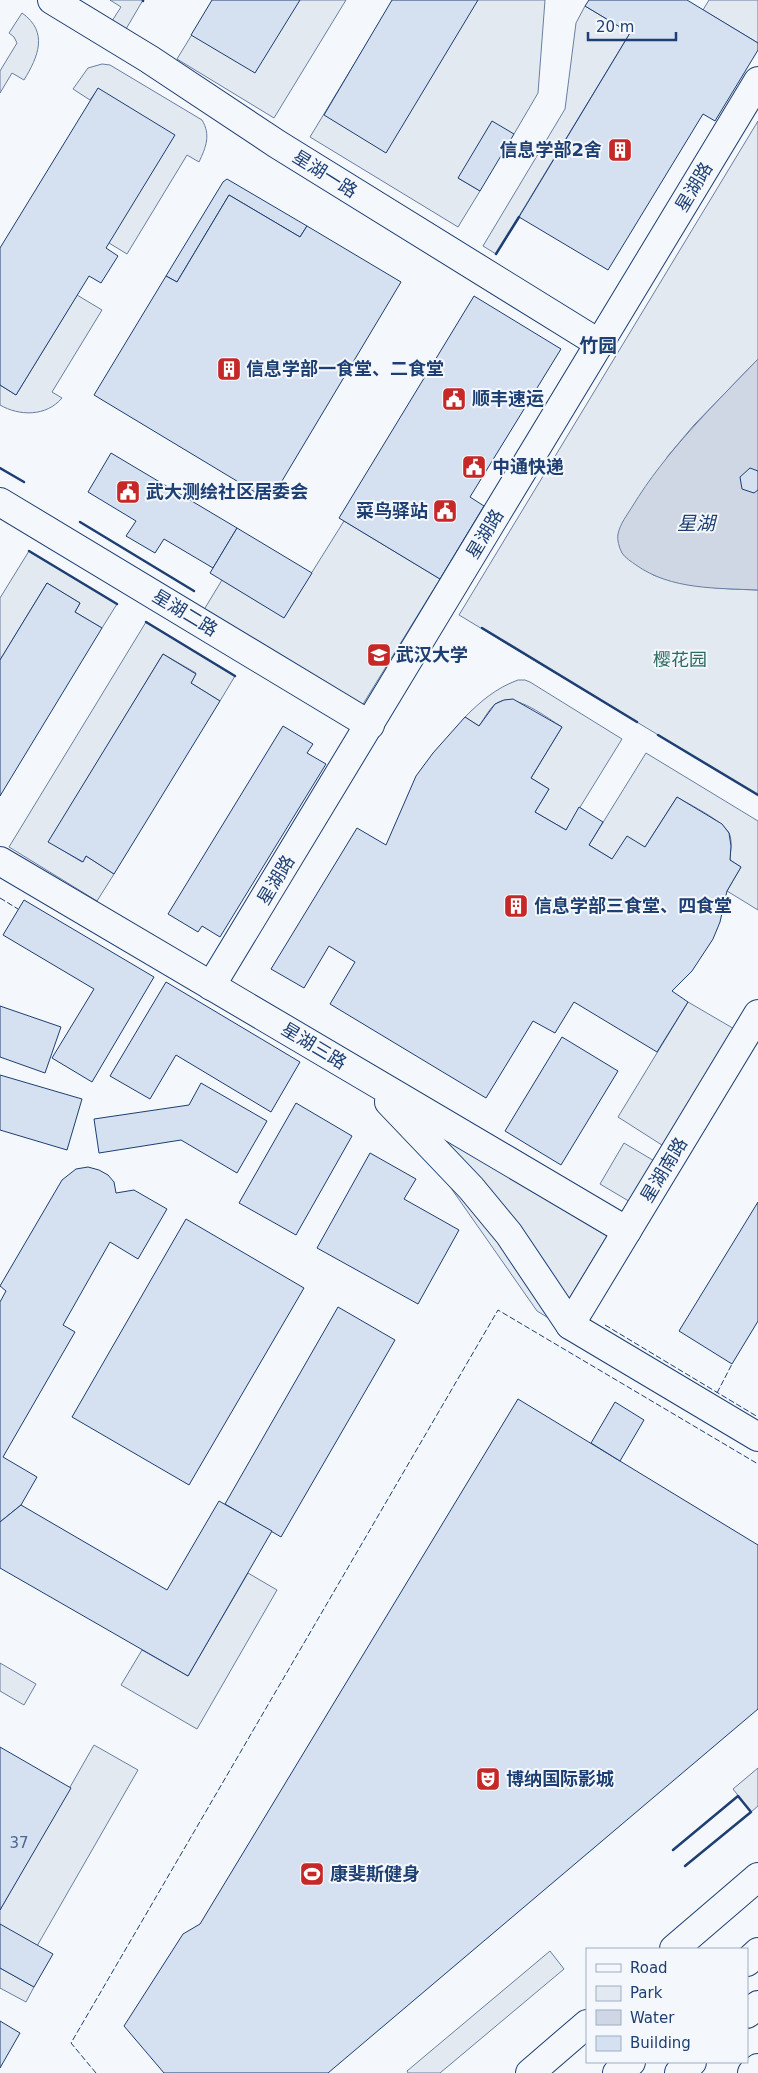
<svg xmlns="http://www.w3.org/2000/svg" width="758" height="2073" font-family="'DejaVu Sans','Noto Sans SC',sans-serif">
<style>
.green{fill:#e3e9f0;stroke:#687fa3}
.water{fill:#cfd7e4;stroke:#687fa3}
.building{fill:#d5e0f0;stroke:#1d3f73}
.lines{fill:none;stroke-linecap:round;stroke-linejoin:round}
.minor-casing{stroke:#1d3f73;stroke-width:30}
.major-casing{stroke:#1d3f73;stroke-width:30}
.highway-casing{stroke:#1d3f73;stroke-width:30}
.minor{stroke:#f4f7fb;stroke-width:28}
.major{stroke:#f4f7fb;stroke-width:28}
.highway{stroke:#f4f7fb;stroke-width:28}
.fence{stroke:#1d3f73;stroke-width:1;stroke-dasharray:6 2.5;stroke-linecap:butt}
.wall{stroke:#1d3f73;stroke-width:2.5}
.labels{text-anchor:middle;stroke-width:4;stroke-linejoin:round;paint-order:stroke}
.number-label{font-size:15px;fill:#4b6792}
.poi-label{font-size:18px;font-weight:bold;fill:#1d3f73;stroke:#f4f7fb;text-anchor:start}
.street-label{font-size:18px;fill:#1d3f73;stroke:#f4f7fb}
.park-label{font-size:18px;fill:#2c6c60;stroke:#f4f7fb}
.neighbourhood-label{font-size:19px;font-weight:bold;fill:#1d3f73;stroke:#f4f7fb}
.water-label{font-size:19px;font-style:italic;fill:#1d3f73;stroke:#f4f7fb}
</style>
<rect width="100%" height="100%" fill="#f4f7fb"/>
<!-- green -->
<g class="green">
<path d="M110,0H143L126,29L112,21L121,7Z"/>
<path d="M213,0H346L274,118L177,59Z"/>
<path d="M393,0H545L538,93L514,134L458,178L480,191L458,227L310,137Z"/>
<path d="M709,0H758V43L703,10Z"/>
<path d="M585,6L630,33L496,254L483,246L565,109L576,23Z"/>
<path d="M22,13C49,32 38,57 24,80L12,73L0,93V71L17,43L14,37L9,33Z"/>
<path d="M102,64L110,65L202,120C211,135 206,147 199,162L187,155L127,254L109,243L98,89L90,100L73,89L88,68Z"/>
<path d="M758,121V359L694,425L667,457L653,575C687,587 721,589 758,590V795L459,615Z"/>
<path d="M77,295L102,310L52,392L62,398C46,417 19,416 0,405V385L16,395Z"/>
<path d="M344,521L440,579L360,709L202,613L222,580L284,617Z"/>
<path d="M29,551L117,604L102,628L75,612L80,603L47,583L0,660V598Z"/>
<path d="M146,622L235,676L220,701L191,683L196,673L163,654L49,842L82,862L86,856L114,874L97,901L9,847Z"/>
<path d="M518,680H525L530,682L622,739L566,830L535,812L549,789L531,778L562,727C547,718 516,693 499,702C490,706 485,718 479,726L465,717C481,701 496,688 518,680Z"/>
<path d="M646,753L758,821V910L727,891L741,867L730,860C730,852 733,841 729,833C722,820 690,805 677,797L645,847L612,859L589,845Z"/>
<path d="M688,1002L736,1030L665,1147L618,1117Z"/>
<path d="M442,1137L607,1236L555,1322L537,1311L430,1158Z"/>
<path d="M624,1143L656,1162L632,1203L600,1184Z"/>
<path d="M248,1573L277,1590L197,1729L121,1685L142,1650L188,1676Z"/>
<path d="M0,1663L36,1684L24,1705L0,1691Z"/>
<path d="M94,1745L138,1770L37,1946L0,1925V1910Z"/>
<path d="M758,1768V1806L751,1812L733,1789Z"/>
<path d="M550,1951L564,1969L440,2073H408L407,2071Z"/>
<path d="M0,1968L34,1987L26,2002L0,1988Z"/>
</g>
<!-- water -->
<path class="water" d="M758,359V590C717,588 671,590 636,565C632,562 625,558 622,553C619,547 617,540 618,534C620,524 627,515 632,507C666,451 713,406 758,359Z"/>
<!-- building -->
<g class="building">
<path d="M212,0H300L255,73L191,35Z"/>
<path d="M392,0H478L386,153L324,115Z"/>
<path d="M589,0H687L758,43V50L715,121L703,114L608,270L519,217L630,33L585,6Z"/>
<path d="M98,88L175,135L106,248L118,256L101,283L89,276L16,395L0,385V248Z"/>
<path d="M492,121L514,134L480,191L458,178Z"/>
<path d="M227,179L307,226L300,237L229,195L177,282L166,276L223,182Z"/>
<path d="M229,195L300,237L307,226L401,282L270,501L94,395L166,276L177,282Z"/>
<path d="M474,296L561,349L470,497L484,506L440,579L339,518Z"/>
<path d="M111,453L237,528L213,568L164,539L155,553L126,536L136,521L88,492Z"/>
<path d="M750,468L758,471V490L754,493L742,489L740,477Z"/>
<path d="M237,528L312,573L284,618L210,573Z"/>
<path d="M47,583L80,603L75,612L102,628L0,796V660Z"/>
<path d="M163,654L196,674L191,683L220,701L114,874L86,856L83,862L48,842Z"/>
<path d="M513,699L562,727L531,778L549,789L535,812L566,830L579,807L603,822L589,845L612,859L627,836L645,847L677,797L722,824L729,833L731,846L730,860L741,867L727,891L720,922L713,939L692,971L672,991L688,1002L657,1052L574,1002L555,1033L533,1021L486,1098L330,1004L355,962L329,946L304,988L271,969L357,828L386,845L416,776L433,753L465,717L479,726L495,704L504,700Z"/>
<path d="M283,726L313,744L307,753L326,764L220,937L202,926L198,932L168,914Z"/>
<path d="M24,900L154,977L92,1082L52,1058L94,989L3,935Z"/>
<path d="M166,982L300,1062L271,1112L176,1055L150,1099L110,1076Z"/>
<path d="M0,1006L61,1027L45,1073L0,1057Z"/>
<path d="M562,1037L618,1071L561,1165L505,1131Z"/>
<path d="M0,1075L82,1099L67,1150L0,1130Z"/>
<path d="M201,1083L267,1121L237,1173L181,1140L99,1153L94,1119L189,1105Z"/>
<path d="M296,1103L352,1136L296,1235L239,1203Z"/>
<path d="M370,1153L416,1179L404,1199L459,1230L418,1304L317,1248Z"/>
<path d="M88,1167L99,1170L108,1175L114,1182L116,1193L134,1190L167,1209L138,1259L110,1242L63,1325L75,1332L3,1457L37,1477L21,1505L0,1522V1302L6,1291L0,1286L62,1180L76,1169Z"/>
<path d="M758,1202V1321L732,1364L679,1331Z"/>
<path d="M186,1219L304,1288L189,1485L72,1417Z"/>
<path d="M338,1307L395,1340L281,1537L225,1504Z"/>
<path d="M518,1399L758,1545V1709L328,2073H164L124,2026L183,1934L200,1924Z"/>
<path d="M615,1402L644,1420L620,1461L591,1443Z"/>
<path d="M219,1501L272,1531L188,1676L0,1568V1522L21,1505L167,1590Z"/>
<path d="M0,1747L71,1788L0,1910Z"/>
<path d="M0,1924L53,1954L34,1987L0,1968Z"/>
<path d="M0,2021L20,2033L0,2068Z"/>
</g>
<g class="lines">
<defs>
<g id="minor">
<path d="M52,0L149,59L277,144L600,344"/>
<path d="M0,502L370,725"/>
<path d="M0,861L627,1231"/>
<path d="M211,986L758,81"/>
<path d="M389,1102L471,1188L509,1234L570,1325L758,1437"/>
<path d="M570,1325L758,1014"/>
</g>
<g id="major">
<path d="M674,1949L758,1877"/>
<path d="M530,2073L587,2024"/>
<path d="M752,2073L758,2068"/>
</g>
<g id="highway">
<path d="M747,1962L758,1952"/>
<path d="M747,2014L758,2005"/>
<path d="M617,2073L631,2062"/>
<path d="M679,2073L692,2062"/>
</g>
</defs>
<!-- minor casing -->
<use href="#minor" class="minor-casing"/>
<!-- major casing -->
<use href="#major" class="major-casing"/>
<!-- highway casing -->
<use href="#highway" class="highway-casing"/>
<!-- minor -->
<use href="#minor" class="minor"/>
<!-- major -->
<use href="#major" class="major"/>
<!-- highway -->
<use href="#highway" class="highway"/>
<!-- fence -->
<g class="fence">
<path d="M0,898L18,909"/>
<path d="M605,1325L758,1417"/>
<path d="M717,1393L732,1364"/>
<path d="M96,2073L71,2043L498,1310L758,1464"/>
</g>
<!-- wall -->
<g class="wall">
<path d="M143,1V0"/>
<path d="M496,254L519,217"/>
<path d="M0,468L24,482"/>
<path d="M80,522L194,591"/>
<path d="M29,551L117,604"/>
<path d="M146,622L235,676"/>
<path d="M482,628L637,722"/>
<path d="M658,735L758,795"/>
<path d="M673,1850L738,1796L751,1812L685,1866"/>
</g>
</g>
<!-- icons -->
<defs>
<symbol id="building-square" viewBox="-11 -11 22 22"><rect x="-9" y="-9" width="18" height="18" rx="4" fill="#c62828" stroke="#f4f7fb"/><path d="M-4-6H4V6H1V3H-1V6H-4ZM-2.5-4.3h1.7v1.8h-1.7ZM.8-4.3h1.7v1.8H.8ZM-2.5-1h1.7V.8h-1.7ZM.8-1h1.7V.8H.8Z" fill="#fff"/></symbol>
<symbol id="civic-square" viewBox="-11 -11 22 22"><rect x="-9" y="-9" width="18" height="18" rx="4" fill="#c62828" stroke="#f4f7fb"/><path d="M-.6-6.5H3V-4.5H.6V-3L4-1V1h2V6H-6V1h2V-1L-.6-3ZM-1.2 2.5V6h2.4V2.5Z" fill="#fff"/></symbol>
<symbol id="university-square" viewBox="-11 -11 22 22"><rect x="-9" y="-9" width="18" height="18" rx="4" fill="#c62828" stroke="#f4f7fb"/><path d="M0-5L7-2L0 1L-7-2ZM-4 1L0 2.5L4 1V4Q0 6-4 4Z" fill="#fff"/></symbol>
<symbol id="theatre-square" viewBox="-11 -11 22 22"><rect x="-9" y="-9" width="18" height="18" rx="4" fill="#c62828" stroke="#f4f7fb"/><path d="M-5-5.5Q0-4 5-5.5V0Q5 5 0 6Q-5 5-5 0ZM-3.3-2.5H-1v1.5H-3.3ZM1-2.5H3.3v1.5H1ZM-2.8 1Q0 5.5 2.8 1Z" fill="#fff"/></symbol>
<symbol id="stadium-square" viewBox="-11 -11 22 22"><rect x="-9" y="-9" width="18" height="18" rx="4" fill="#c62828" stroke="#f4f7fb"/><path d="M0-5a6.5 5 0 1 0 0 10a6.5 5 0 1 0 0-10ZM-3.5-1.8h7v3.6h-7Z" fill="#fff"/></symbol>
</defs>
<g fill-rule="evenodd">
<use href="#building-square" x="606" y="136" width="28" height="28"/>
<use href="#building-square" x="215" y="355" width="28" height="28"/>
<use href="#civic-square" x="440" y="385" width="28" height="28"/>
<use href="#civic-square" x="460" y="453" width="28" height="28"/>
<use href="#civic-square" x="114" y="478" width="28" height="28"/>
<use href="#civic-square" x="431" y="497" width="28" height="28"/>
<use href="#university-square" x="365" y="641" width="28" height="28"/>
<use href="#building-square" x="502" y="892" width="28" height="28"/>
<use href="#theatre-square" x="474" y="1765" width="28" height="28"/>
<use href="#stadium-square" x="298" y="1860" width="28" height="28"/>
</g>
<g class="labels">
<!-- number labels -->
<g class="number-label">
<text x="19" y="1848">37</text>
</g>
<!-- poi labels -->
<g class="poi-label">
<text x="602" y="156" text-anchor="end">信息学部2舍</text>
<text x="246" y="375">信息学部一食堂、二食堂</text>
<text x="472" y="405">顺丰速运</text>
<text x="492" y="473">中通快递</text>
<text x="146" y="498">武大测绘社区居委会</text>
<text x="428" y="517" text-anchor="end">菜鸟驿站</text>
<text x="396" y="661">武汉大学</text>
<text x="534" y="912">信息学部三食堂、四食堂</text>
<text x="506" y="1785">博纳国际影城</text>
<text x="330" y="1880">康斐斯健身</text>
</g>
<!-- street labels -->
<g class="street-label">
<text transform="translate(325 174) rotate(32)" y="6">星湖一路</text>
<text transform="translate(694 187) rotate(-59)" y="6">星湖路</text>
<text transform="translate(485 534) rotate(-59)" y="6">星湖路</text>
<text transform="translate(185 613) rotate(31)" y="6">星湖二路</text>
<text transform="translate(276 880) rotate(-59)" y="6">星湖路</text>
<text transform="translate(314 1046) rotate(31)" y="6">星湖三路</text>
<text transform="translate(664 1170) rotate(-59)" y="6">星湖南路</text>
</g>
<!-- park labels -->
<g class="park-label">
<text x="680" y="666">樱花园</text>
</g>
<!-- neighbourhood labels -->
<g class="neighbourhood-label">
<text x="598" y="352">竹园</text>
</g>
<!-- water labels -->
<g class="water-label">
<text x="696" y="530">星湖</text>
</g>
</g>
<!-- legend -->
<rect x="586" y="1948" width="162" height="115" fill="#f4f7fb" stroke="#9eadc5"/>
<rect x="596" y="1964" width="25" height="8" fill="#f4f7fb" stroke="#9eadc5"/>
<text x="630" y="1973" font-size="15" fill="#1d3f73">Road</text>
<rect x="596" y="1986" width="25" height="15" fill="#e3e9f0" stroke="#9eadc5"/>
<text x="630" y="1998" font-size="15" fill="#1d3f73">Park</text>
<rect x="596" y="2010" width="25" height="15" fill="#cfd7e4" stroke="#9eadc5"/>
<text x="630" y="2023" font-size="15" fill="#1d3f73">Water</text>
<rect x="596" y="2036" width="25" height="15" fill="#d5e0f0" stroke="#9eadc5"/>
<text x="630" y="2048" font-size="15" fill="#1d3f73">Building</text>
<!-- scale -->
<path d="M588 32v8h88v-8" fill="none" stroke="#1d3f73" stroke-width="2.5"/>
<text x="596" y="32" font-size="15" fill="#1d3f73" stroke="#f4f7fb" stroke-width="4" paint-order="stroke">20 m</text>
</svg>
